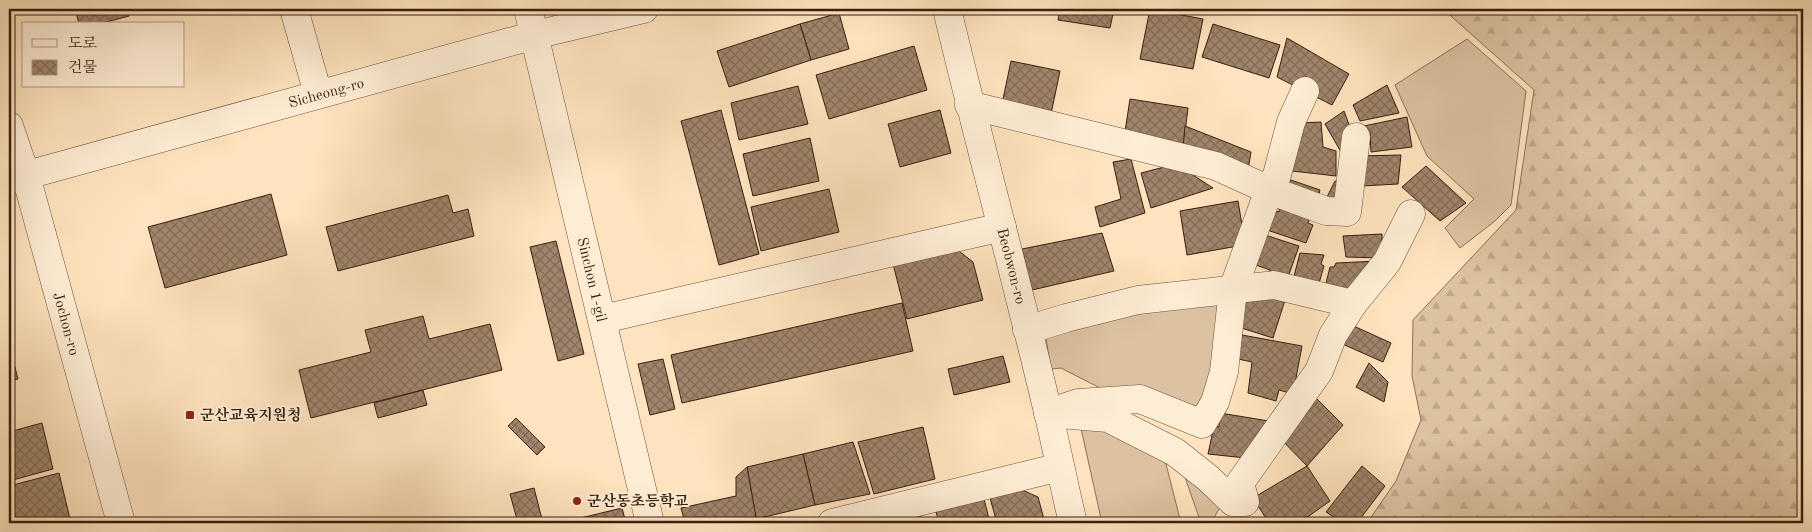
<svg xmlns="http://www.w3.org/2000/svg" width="1812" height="532" font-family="'Old Standard TT','Noto Serif KR',serif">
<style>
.grass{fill:#dcc2a1;stroke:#8a7059}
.forest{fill:url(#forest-firs);stroke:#8a7059}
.building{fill:url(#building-cross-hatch);stroke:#381f11}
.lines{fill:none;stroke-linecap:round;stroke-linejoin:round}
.minor-casing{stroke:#6a503c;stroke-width:29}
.minor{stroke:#feedd5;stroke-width:28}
.poi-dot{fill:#8f2418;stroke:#feedd5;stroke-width:2}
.labels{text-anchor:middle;stroke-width:4;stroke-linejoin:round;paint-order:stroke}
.street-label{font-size:15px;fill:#381f11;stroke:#feedd5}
.poi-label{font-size:15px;font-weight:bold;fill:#381f11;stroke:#feedd5;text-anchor:start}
</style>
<defs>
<pattern id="forest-firs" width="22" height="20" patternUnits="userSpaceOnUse" patternTransform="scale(1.25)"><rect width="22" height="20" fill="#dcc2a1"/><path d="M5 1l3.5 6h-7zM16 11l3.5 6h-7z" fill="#bea68a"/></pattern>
<pattern id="building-cross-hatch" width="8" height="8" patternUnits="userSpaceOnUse" patternTransform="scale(1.25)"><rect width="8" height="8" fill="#9f856b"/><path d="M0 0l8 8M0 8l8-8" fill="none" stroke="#836c57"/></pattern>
</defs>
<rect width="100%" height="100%" fill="#fee3be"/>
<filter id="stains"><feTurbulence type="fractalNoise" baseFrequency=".004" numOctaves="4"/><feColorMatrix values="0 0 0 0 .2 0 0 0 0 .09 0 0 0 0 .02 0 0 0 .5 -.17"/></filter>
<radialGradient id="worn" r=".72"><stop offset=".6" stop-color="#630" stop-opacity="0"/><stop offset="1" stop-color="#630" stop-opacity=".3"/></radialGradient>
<!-- grass -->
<g class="grass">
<path d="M1467,39L1526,91L1511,205L1495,221L1460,248L1445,228L1474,199L1427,156L1395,85Z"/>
<path d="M1218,300L1210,399L1195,413L1143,386L1104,390L1061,368L1051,369L1045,332L1120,310Z"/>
<path d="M1080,424L1105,427L1165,460L1181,523H1102Z"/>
<path d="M1181,466L1220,507L1211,523H1201Z"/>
</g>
<!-- forest -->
<path class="forest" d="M1443,9H1803V523H1367L1396,481L1421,420L1412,376L1413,320L1516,210L1534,90Z"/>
<!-- building -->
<g class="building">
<path d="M75,9H127L129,16L99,24H79Z"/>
<path d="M1060,9H1114L1110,28L1058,20Z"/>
<path d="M1150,9L1203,19L1193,69L1140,59Z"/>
<path d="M839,13L849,49L811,60L800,24Z"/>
<path d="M800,24L811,60L729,87L717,51Z"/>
<path d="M1213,24L1280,45L1269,78L1202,57Z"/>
<path d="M1287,38L1349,74L1332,105L1277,77Z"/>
<path d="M914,46L927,90L829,119L816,75Z"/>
<path d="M1011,61L1060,71L1051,114L1002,104Z"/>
<path d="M1387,85L1399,113L1360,121L1353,105Z"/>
<path d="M798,86L808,124L739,140L731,103Z"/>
<path d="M1130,99L1188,108L1183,149L1124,138Z"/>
<path d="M721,110L759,254L719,265L681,121Z"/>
<path d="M940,110L951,153L900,167L888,124Z"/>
<path d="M1344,111L1351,130L1345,159L1325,124Z"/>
<path d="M1407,117L1412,147L1371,152L1370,132L1360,133L1359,127Z"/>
<path d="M1321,122L1323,147L1336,151V176L1292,171L1298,123Z"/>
<path d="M1185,126L1251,152L1248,170L1183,149Z"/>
<path d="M810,138L819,181L753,196L743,154Z"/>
<path d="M1401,155L1398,184L1362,186L1356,156Z"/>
<path d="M1131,159L1145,213L1100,227L1095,207L1121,199L1113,162Z"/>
<path d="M1176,164L1213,188L1151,208L1141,173Z"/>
<path d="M1426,166L1466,203L1440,221L1402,187Z"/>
<path d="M1288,179L1320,190L1317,202L1284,192Z"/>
<path d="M1335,181L1346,182L1336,210L1323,205Z"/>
<path d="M829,189L839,232L761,251L751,207Z"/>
<path d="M271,194L287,255L165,288L148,227Z"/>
<path d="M448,195L453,213L468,209L474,236L338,271L326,227Z"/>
<path d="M1281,198L1313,210L1308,223L1313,225L1306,243L1267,230L1271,209L1279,212Z"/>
<path d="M1238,201L1244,237L1238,246L1187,255L1180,211Z"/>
<path d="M1102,233L1114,271L1032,290L1022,249Z"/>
<path d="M1262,234L1299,246L1286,283L1267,280L1270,270L1253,264Z"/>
<path d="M1382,234V258L1346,257L1343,236Z"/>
<path d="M556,241L584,354L558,361L530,247Z"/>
<path d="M955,248L973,262L983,300L907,319L893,264Z"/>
<path d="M1300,253L1324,255L1321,264L1324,266L1317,290L1292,284Z"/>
<path d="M1378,261L1353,297L1324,291L1330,267H1334L1336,263Z"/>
<path d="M1239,292L1286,297L1273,338L1235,326Z"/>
<path d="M902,303L913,351L682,403L671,355Z"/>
<path d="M423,316L429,339L490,324L502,370L311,418L299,370L371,352L365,330Z"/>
<path d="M1347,323L1391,343L1383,362L1338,342Z"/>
<path d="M1242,335L1302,346L1293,394L1279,390L1276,401L1248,393L1252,362L1238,359Z"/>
<path d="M9,344L18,379L9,381Z"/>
<path d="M1003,356L1010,382L954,395L948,369Z"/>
<path d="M663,359L675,409L650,415L638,364Z"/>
<path d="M1369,363L1388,382L1384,402L1356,387Z"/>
<path d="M1306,388L1343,425L1307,466L1278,436Z"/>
<path d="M423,390L427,405L378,418L374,403Z"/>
<path d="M1220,413L1275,422L1246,458L1208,454L1214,426L1219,427Z"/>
<path d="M516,418L545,447L537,455L508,426Z"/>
<path d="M42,423L53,469L9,481V432Z"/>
<path d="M923,427L935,479L874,494L858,442Z"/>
<path d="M853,442L870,494L815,505L803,454Z"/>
<path d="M803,454L815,505L756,519L747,467Z"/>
<path d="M1307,466L1330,501L1299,523H1269L1253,498Z"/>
<path d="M1362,466L1385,486L1357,523H1343L1326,512Z"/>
<path d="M747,467L757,523H685L681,508L736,496V477Z"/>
<path d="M59,473L71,523H9V486Z"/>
<path d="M534,488L543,523H518L510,494Z"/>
<path d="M1020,489L1038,497L1045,523H997L990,498Z"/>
<path d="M983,495L990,523H939L935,508Z"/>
<path d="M622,508L626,523H560Z"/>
<path d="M919,512L922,523H876Z"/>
</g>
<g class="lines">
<defs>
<g id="minor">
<path d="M294,9L318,94"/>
<path id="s1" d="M528,9L650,523"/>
<path id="s2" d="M947,9C979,144 1016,277 1048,412C1057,449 1064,486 1073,523"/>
<path d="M969,105L1216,166L1269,190L1277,175L1291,122L1305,91"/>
<path id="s3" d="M9,126L26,176L121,523"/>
<path d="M1356,137L1347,212L1326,211L1269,190L1233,289L1224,372L1215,402L1202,424L1140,399L1078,403L1048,413L1108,418L1175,452L1208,478L1233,502H1245L1240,483L1319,371L1333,335L1353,304L1387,262L1411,214"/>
<path id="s4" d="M9,180L535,35L644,9"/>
<path d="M603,319L1002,227"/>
<path d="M1027,330L1066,318L1138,300L1274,285L1353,304"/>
<path d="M832,523L1060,467"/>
</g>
</defs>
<!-- minor casing -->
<use href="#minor" class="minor-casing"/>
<!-- minor -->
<use href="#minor" class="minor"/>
</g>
<!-- markers -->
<g class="poi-dot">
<rect x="185" y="410" width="10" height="10" rx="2.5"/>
<circle cx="577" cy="501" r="5"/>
</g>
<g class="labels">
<!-- street labels -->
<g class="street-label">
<text dy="5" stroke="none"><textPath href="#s4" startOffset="329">Sicheong-ro</textPath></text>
<text dy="5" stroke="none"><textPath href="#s2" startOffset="265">Beobwon-ro</textPath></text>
<text dy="5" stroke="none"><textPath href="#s1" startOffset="278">Sinchon 1-gil</textPath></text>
<text dy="5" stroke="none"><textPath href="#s3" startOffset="206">Jochon-ro</textPath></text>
</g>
<!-- poi labels -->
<g class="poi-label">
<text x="200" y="420">군산교육지원청</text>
<text x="587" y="506">군산동초등학교</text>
</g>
</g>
<!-- margin -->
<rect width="1812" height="532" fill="none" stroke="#fee3be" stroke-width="30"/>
<rect x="10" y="10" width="1792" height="512" fill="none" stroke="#381f11" stroke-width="2.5"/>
<rect x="15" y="15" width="1782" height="502" fill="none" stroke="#381f11"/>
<!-- legend -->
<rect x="22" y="22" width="162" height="65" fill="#feedd5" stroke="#af9b87"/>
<rect x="32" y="39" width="25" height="8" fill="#feedd5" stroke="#af9b87"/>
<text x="68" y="48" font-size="15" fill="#381f11">도로</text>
<rect x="32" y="60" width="25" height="15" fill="url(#building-cross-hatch)" stroke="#af9b87"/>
<text x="68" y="72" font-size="15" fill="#381f11">건물</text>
<rect width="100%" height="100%" filter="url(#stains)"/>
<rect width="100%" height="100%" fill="url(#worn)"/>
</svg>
